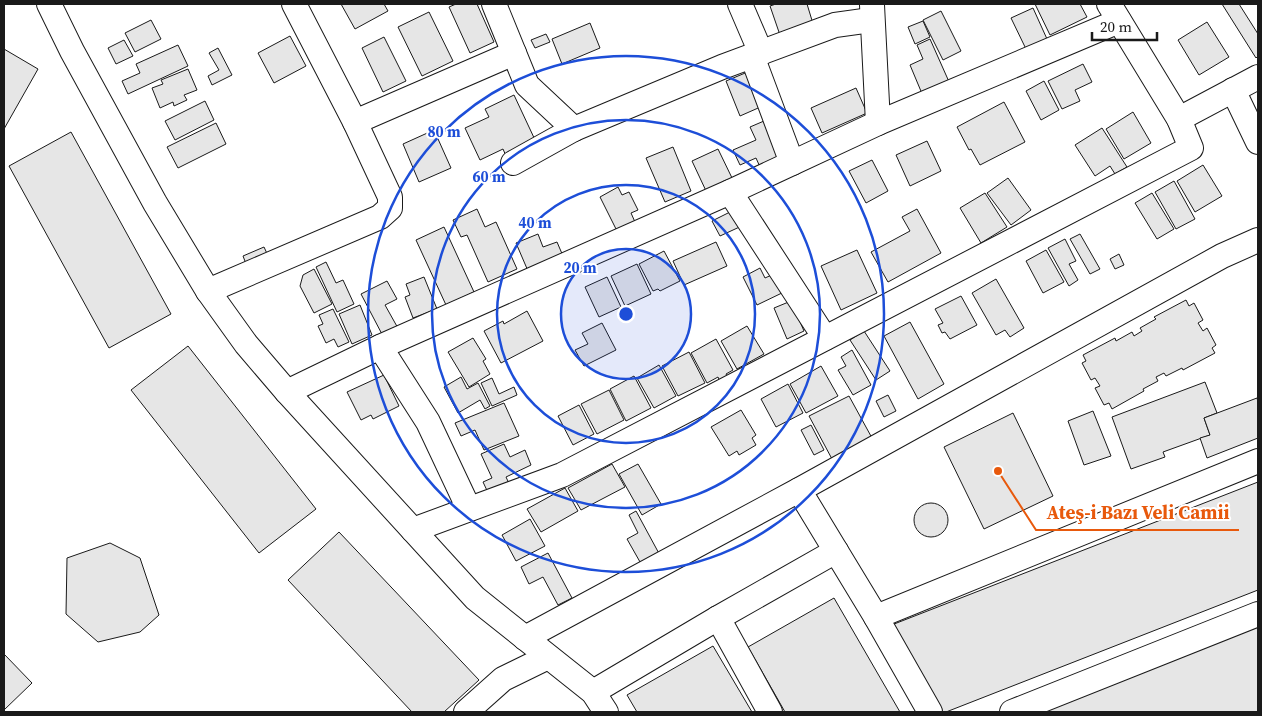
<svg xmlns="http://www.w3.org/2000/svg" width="1262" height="716" font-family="'Source Serif 4',serif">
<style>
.building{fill:#e6e6e6;stroke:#1a1a1a}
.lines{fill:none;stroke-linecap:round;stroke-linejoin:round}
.minor-casing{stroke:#1a1a1a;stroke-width:26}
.minor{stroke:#fff;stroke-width:24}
.ring{fill:none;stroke:#1d4ed8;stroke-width:2.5}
.centre{fill:#1d4ed8;stroke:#fff;stroke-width:2.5}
.ring-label{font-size:15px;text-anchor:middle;font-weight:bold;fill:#1d4ed8;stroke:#fff;stroke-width:4;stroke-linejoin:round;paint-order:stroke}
.leader{fill:none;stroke:#e8590c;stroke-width:2}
.callout-dot{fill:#e8590c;stroke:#fff;stroke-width:2}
.callout-label{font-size:19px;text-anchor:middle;font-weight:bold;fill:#e8590c;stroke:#fff;stroke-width:4;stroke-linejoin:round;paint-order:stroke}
</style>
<rect width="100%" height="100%" fill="#fff"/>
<!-- building -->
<g class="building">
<path d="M341,4H384L388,11L355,29Z"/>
<path d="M456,4H477L494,42L470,53L449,7Z"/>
<path d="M776,4H807L814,27L781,38L770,6Z"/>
<path d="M1035,4H1080L1087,17L1050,35Z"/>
<path d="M1222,4H1239L1258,34V56L1256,58Z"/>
<path d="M1033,8L1047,39L1026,49L1011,18Z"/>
<path d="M941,11L961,51L943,60L923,20Z"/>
<path d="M429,12L453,61L422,76L398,27Z"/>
<path d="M151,20L161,39L135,52L125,33Z"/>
<path d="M923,21L930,37L915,44L908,27Z"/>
<path d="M1207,22L1229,57L1199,75L1178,40Z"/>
<path d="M590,23L600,48L562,64L552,39Z"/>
<path d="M546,34L550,42L535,48L531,40Z"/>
<path d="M290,36L306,66L274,83L258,53Z"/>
<path d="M384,37L406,81L383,92L362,48Z"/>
<path d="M930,39L950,84L923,96L910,65L923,59L917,45Z"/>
<path d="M124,40L133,56L116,64L108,48Z"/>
<path d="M178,45L188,66L128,94L122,81L140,73L136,64Z"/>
<path d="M218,48L232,75L212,85L208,76L219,70L209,53Z"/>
<path d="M4,49L38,69L4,129Z"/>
<path d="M1083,64L1092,82L1075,90L1080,101L1062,109L1048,81Z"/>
<path d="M188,69L197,90L184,95L187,100L174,106L173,102L160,108L152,88L163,84L161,80Z"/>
<path d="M750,71L765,105L740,116L726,81Z"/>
<path d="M1044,81L1059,110L1041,120L1026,91Z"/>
<path d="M856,88L867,113L822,133L811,108Z"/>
<path d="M514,95L536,142L506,156L503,149L480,160L465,128L489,117L485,109Z"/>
<path d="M205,101L214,120L175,140L165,121Z"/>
<path d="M1004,102L1025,142L980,165L971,149L969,150L957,127Z"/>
<path d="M1133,112L1151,143L1124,159L1106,129Z"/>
<path d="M771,118L787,155L760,167L756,158L740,165L733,150L756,140L750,127Z"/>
<path d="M216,123L226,144L178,168L167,147Z"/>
<path d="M1102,128L1127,167L1115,174L1110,166L1095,176L1075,145Z"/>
<path d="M434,130L451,168L419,182L403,144Z"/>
<path d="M71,132L171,314L109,348L9,166Z"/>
<path d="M927,141L941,171L910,186L896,155Z"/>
<path d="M673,147L691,191L665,202L646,158Z"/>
<path d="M718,149L733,180L707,193L692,161Z"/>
<path d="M872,160L888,191L866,203L849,171Z"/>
<path d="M1203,165L1222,196L1195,212L1177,181Z"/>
<path d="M1008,178L1031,210L1011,225L987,193Z"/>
<path d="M1174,181L1195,219L1176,229L1155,192Z"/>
<path d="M618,187L622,195L629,192L638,210L631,213L635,222L617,231L600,197Z"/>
<path d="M985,193L1007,227L981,243L960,208Z"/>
<path d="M1152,193L1174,229L1157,239L1135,203Z"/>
<path d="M738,208L746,224L720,236L712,221Z"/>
<path d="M477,209L485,227L496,222L517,269L488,282L467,235L461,237L453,220Z"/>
<path d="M917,209L941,253L888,282L871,252L910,231L902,217Z"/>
<path d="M444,227L474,292L446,305L416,240Z"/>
<path d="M538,234L543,247L557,242L563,256L528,271L516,243Z"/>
<path d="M1080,234L1100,269L1090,274L1070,239Z"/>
<path d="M1065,239L1076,261L1069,264L1078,280L1069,286L1048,248Z"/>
<path d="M716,242L727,266L684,285L673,261Z"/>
<path d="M264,247L270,260L248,269L243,256Z"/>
<path d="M857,250L877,293L841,310L821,266Z"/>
<path d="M1046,250L1064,282L1043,293L1026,261Z"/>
<path d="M664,251L680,281L660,291L658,289L653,291L639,264Z"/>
<path d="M1119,254L1124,265L1115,269L1110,259Z"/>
<path d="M326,262L336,283L343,280L354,304L337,312L316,267Z"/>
<path d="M637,264L651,294L625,306L611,276Z"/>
<path d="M760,268L765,278L776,273L784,292L757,305L743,277Z"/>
<path d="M314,269L332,304L314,313L300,286L303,275Z"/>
<path d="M424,277L437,309L413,318L405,297L410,295L406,284Z"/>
<path d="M607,277L621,307L599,317L585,287Z"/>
<path d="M996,279L1024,328L1010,337L1005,330L996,335L972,293Z"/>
<path d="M387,281L397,299L385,305L399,330L384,338L361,294Z"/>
<path d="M961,296L977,325L950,339L945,332L942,333L938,325L943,323L935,309Z"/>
<path d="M1186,300L1189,306L1194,303L1203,320L1198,323L1203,331L1207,328L1216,345L1212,348L1215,353L1183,370L1182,368L1166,376L1164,373L1156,377L1158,381L1143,389L1144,391L1112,409L1109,403L1104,405L1095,388L1100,386L1095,378L1091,380L1082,363L1086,361L1083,355L1115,338L1116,341L1132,332L1134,336L1142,331L1140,328L1156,319L1154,317Z"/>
<path d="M791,301L804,331L787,339L774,308Z"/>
<path d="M360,305L372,335L352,344L339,314Z"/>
<path d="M333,309L349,342L338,347L334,339L326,343L318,326L323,324L319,315Z"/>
<path d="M527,311L543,341L501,363L484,331L503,321L504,324Z"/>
<path d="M910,322L944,384L918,399L884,336Z"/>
<path d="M602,323L616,350L584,366L575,350L588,344L582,333Z"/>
<path d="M747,326L764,354L737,369L721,341Z"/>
<path d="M864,331L890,371L876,380L850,340Z"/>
<path d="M473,338L486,359L483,361L490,374L469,387L448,352Z"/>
<path d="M716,339L733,370L726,374L729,380L721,384L718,377L707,383L691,353Z"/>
<path d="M188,346L316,509L259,553L131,390Z"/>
<path d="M852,350L871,385L853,395L838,370L846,366L841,357Z"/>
<path d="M689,352L705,383L678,396L662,366Z"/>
<path d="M659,365L676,396L654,408L637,378Z"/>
<path d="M821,366L838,396L806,413L790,384Z"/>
<path d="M384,375L399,406L373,419L371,415L361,420L347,392Z"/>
<path d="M634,376L651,408L626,421L610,389Z"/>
<path d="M461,377L467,389L478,383L490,406L485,409L480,400L458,413L444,387Z"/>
<path d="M492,378L499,394L514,387L517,395L492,406L481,383Z"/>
<path d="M1205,382L1217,413L1204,418L1210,435L1163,452L1165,457L1131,469L1112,417Z"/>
<path d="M788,384L803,413L776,427L761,399Z"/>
<path d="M609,390L624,420L597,434L581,404Z"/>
<path d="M888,395L896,411L884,417L876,401Z"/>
<path d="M849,396L872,438L832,459L809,416Z"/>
<path d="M1257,398L1258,402V438L1207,458L1200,438L1210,435L1204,418Z"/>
<path d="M504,403L519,436L484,450L475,430L461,436L455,423Z"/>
<path d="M579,405L594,434L573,445L558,416Z"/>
<path d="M741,410L756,435L752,438L756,445L739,455L737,451L729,456L711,427Z"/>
<path d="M1093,411L1111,456L1084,465L1068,421Z"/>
<path d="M1013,413L1053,496L984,529L944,447Z"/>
<path d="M811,425L824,450L814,455L801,430Z"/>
<path d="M504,444L510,457L525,450L531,465L506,477L512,490L491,499L483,482L492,478L481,454Z"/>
<path d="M612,464L625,487L581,510L568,488Z"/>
<path d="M638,464L661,504L642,515L619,474Z"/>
<path d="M1258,482V590L946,712H940L889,626Z"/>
<path d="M565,488L578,511L541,532L527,509Z"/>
<circle cx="931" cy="520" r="17"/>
<path d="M636,511L662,559L644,569L627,539L638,533L629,515Z"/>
<path d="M530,519L545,546L516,561L502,535Z"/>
<path d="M339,532L479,680L444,712H412L288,580Z"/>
<path d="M110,543L140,558L159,615L140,632L98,642L66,614L67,558Z"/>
<path d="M548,553L572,598L558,605L543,577L529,584L521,567Z"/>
<path d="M834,598L900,712H785L748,647Z"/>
<path d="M1258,627V712H1039Z"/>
<path d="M713,646L752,712H637L627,695Z"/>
<path d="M4,654L32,683L4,710Z"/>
</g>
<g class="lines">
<defs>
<g id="minor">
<path d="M49,4L72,51L155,203L208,291L246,344L287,392L475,598L593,692L606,712"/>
<path d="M494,4L527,85L574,129"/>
<path d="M740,4L761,53"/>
<path d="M872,5L878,123"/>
<path d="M752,56L792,163"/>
<path d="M1233,90L1258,142"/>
<path d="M1179,119L1258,77"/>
<path d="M355,122L514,53"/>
<path d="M513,163L574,129L722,67L835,25L871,20"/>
<path d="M730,192L825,338"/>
<path d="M208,291L380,217L390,208V197L355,122L294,4"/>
<path d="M380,347L428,422L469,509"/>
<path d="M287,392L380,347L730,192L878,123L1119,21"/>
<path d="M799,490L876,617L930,712"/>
<path d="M413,530L562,475L1191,148L1179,119L1109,4"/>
<path d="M876,617L1258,461"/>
<path d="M718,618L770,712"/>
<path d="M525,638L799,490L1222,256L1258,240"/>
<path d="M593,692L718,618L836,551"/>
<path d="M466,712L503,679L548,657"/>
<path d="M1012,712L1258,614"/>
</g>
</defs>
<!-- minor casing -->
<use href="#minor" class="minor-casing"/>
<!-- minor -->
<use href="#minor" class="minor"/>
</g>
<!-- distance rings -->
<circle cx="626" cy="314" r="65" fill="#1d4ed8" fill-opacity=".12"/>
<g class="ring">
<circle cx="626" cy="314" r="65"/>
<circle cx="626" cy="314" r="129"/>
<circle cx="626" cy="314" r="194"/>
<circle cx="626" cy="314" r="258"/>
</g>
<circle cx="626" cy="314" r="8" class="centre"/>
<g class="ring-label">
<text x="444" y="137">80 m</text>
<text x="489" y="182">60 m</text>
<text x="535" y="228">40 m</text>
<text x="580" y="273">20 m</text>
</g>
<!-- callouts -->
<path class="leader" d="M998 471L1036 530H1239"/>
<circle class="callout-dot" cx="998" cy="471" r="5"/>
<g class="callout-label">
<text x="1138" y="519">Ateş-i Bazı Veli Camii</text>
</g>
<!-- border -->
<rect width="1262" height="716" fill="none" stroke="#1a1a1a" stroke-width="10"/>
<!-- scale -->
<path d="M1092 32v8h65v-8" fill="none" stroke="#1a1a1a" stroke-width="2.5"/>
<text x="1100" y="32" font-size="15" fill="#1a1a1a" stroke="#ffffff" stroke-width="4" paint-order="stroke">20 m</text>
</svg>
